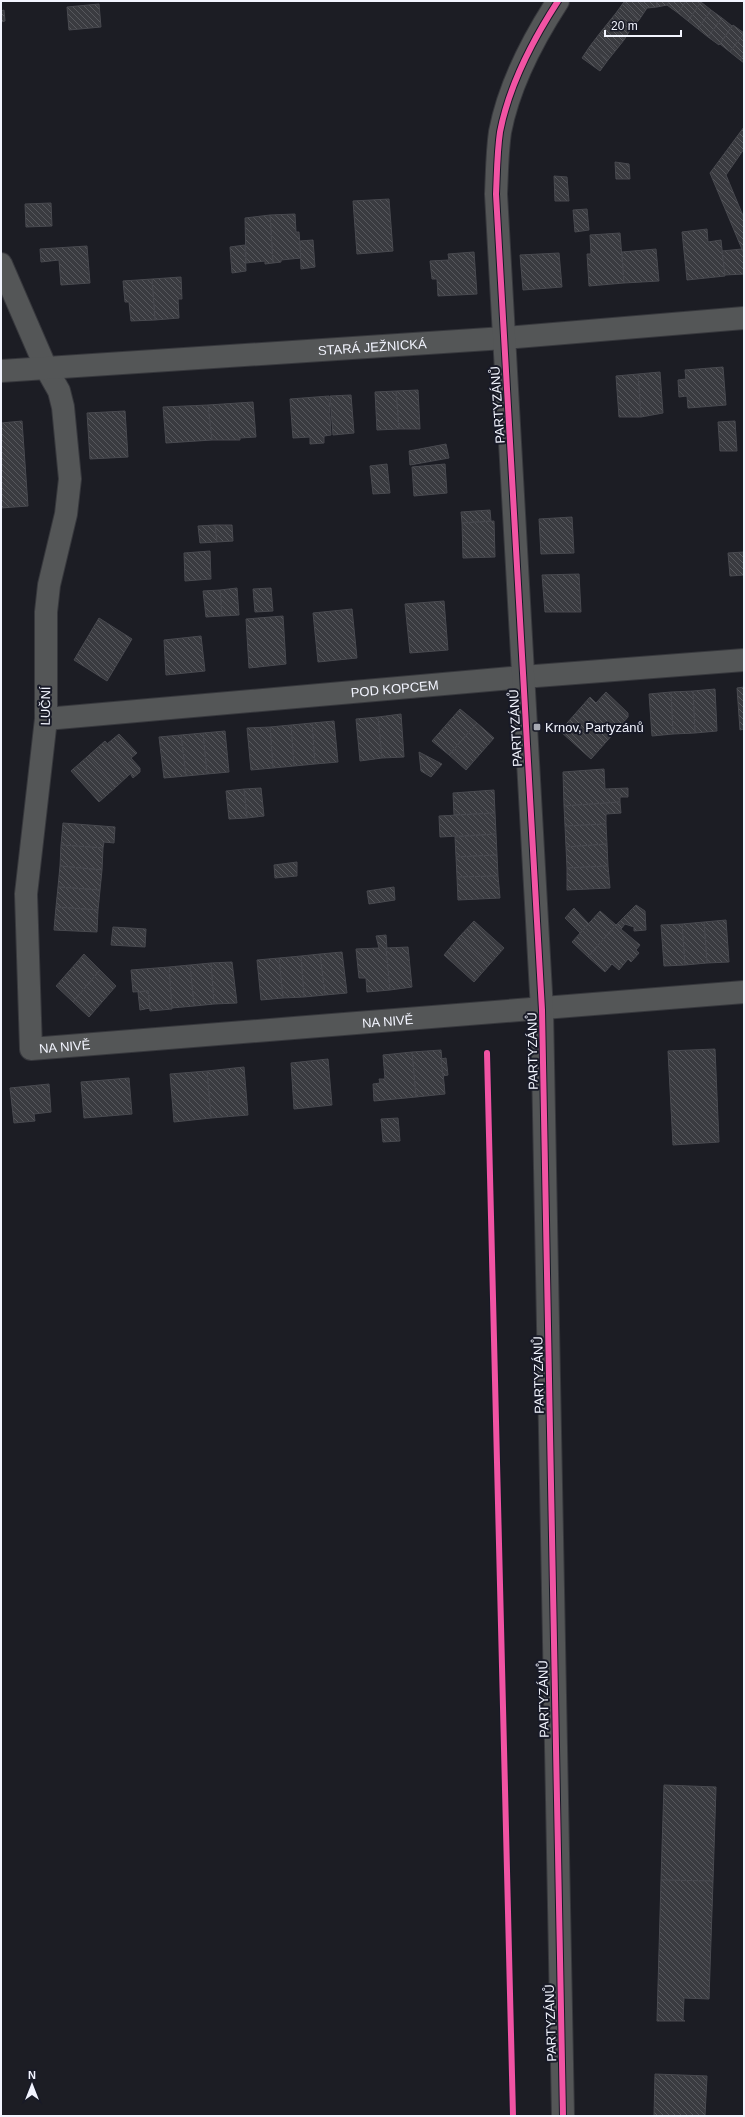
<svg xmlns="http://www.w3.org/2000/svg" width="745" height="2117" font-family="Helvetica,sans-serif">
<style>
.building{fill:url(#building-back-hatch);stroke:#48494f}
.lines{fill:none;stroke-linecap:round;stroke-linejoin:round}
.minor-casing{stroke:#37383d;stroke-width:24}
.tertiary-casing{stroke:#37383d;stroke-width:24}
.minor{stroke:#545657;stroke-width:22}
.tertiary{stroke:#545657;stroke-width:22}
.cycleway-casing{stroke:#181a27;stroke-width:8}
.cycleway{stroke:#f153a3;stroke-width:6}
.poi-dot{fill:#a7a9b2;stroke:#181a27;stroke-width:1.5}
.labels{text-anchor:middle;stroke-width:4;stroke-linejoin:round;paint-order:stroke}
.street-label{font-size:13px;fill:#f2f4fe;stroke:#181a27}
.poi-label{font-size:13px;fill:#f2f4fe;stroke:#181a27;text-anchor:start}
</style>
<defs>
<pattern id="building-back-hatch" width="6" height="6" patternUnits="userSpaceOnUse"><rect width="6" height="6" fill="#3a3b40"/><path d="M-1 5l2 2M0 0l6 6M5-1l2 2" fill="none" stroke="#57585d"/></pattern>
</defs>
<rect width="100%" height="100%" fill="#1c1d24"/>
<!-- building -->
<g class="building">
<path d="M624,1H639L647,8L639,20Z"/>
<path d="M639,1H657V7L647,8Z"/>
<path d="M657,1H670L667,5L657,7Z"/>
<path d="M670,1H686L678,13L667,5Z"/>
<path d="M686,1L701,2L688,21L678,13Z"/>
<path d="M624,2L639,20L631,29L616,13Z"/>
<path d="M701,2L711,10L698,29L688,21Z"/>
<path d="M99,4L101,27L69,30L67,7Z"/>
<path d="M4,10L5,21L1,22V11Z"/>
<path d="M711,10L722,18L708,37L698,29Z"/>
<path d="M616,13L631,29L624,40L608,23Z"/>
<path d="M722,18L732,26L719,45L708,37Z"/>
<path d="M608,23L624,40L616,50L600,33Z"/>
<path d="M733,25L744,33L730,52L720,44Z"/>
<path d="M600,33L616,50L608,60L590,46Z"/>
<path d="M744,33V54L740,60L730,52Z"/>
<path d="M590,46L608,60L600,71L582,58Z"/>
<path d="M744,54V63L740,60Z"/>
<path d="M744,127V149L726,175L744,218V254L710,173Z"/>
<path d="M615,162L629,164L630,179H616Z"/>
<path d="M554,176L567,177L569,201H555Z"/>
<path d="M389,199L393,251L357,254L353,201Z"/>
<path d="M51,203L52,226L26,227L25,204Z"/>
<path d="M587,209L589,230L575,232L573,210Z"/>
<path d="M295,214L296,232H299L301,258L281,260V262L273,263L270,215Z"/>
<path d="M270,215L273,263L265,264V261L246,263L245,218Z"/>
<path d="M707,229L708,242L721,240L725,276L687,280L682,232Z"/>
<path d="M620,233L624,283L589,286L587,254H591L590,235Z"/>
<path d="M313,240L315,267L301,269L300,241Z"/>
<path d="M245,245L246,271L232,273L230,247Z"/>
<path d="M87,246L90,283L61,285L59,260L41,262L40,249Z"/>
<path d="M656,249L659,281L624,283L622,252Z"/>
<path d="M742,249L744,254V274L725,275L722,251Z"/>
<path d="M474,252L477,294L438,296L437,279H432L430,261L449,260L448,254Z"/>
<path d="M559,253L562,287L523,290L520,255Z"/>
<path d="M181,277L182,299H178L179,318L155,320L152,279Z"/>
<path d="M152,279L155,320L131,321L129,302H125L123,281Z"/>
<path d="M723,367L726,405L688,408L687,396L679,397L678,380L686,379L685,370Z"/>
<path d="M660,372L663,413L641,417L638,374Z"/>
<path d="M638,374L641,417H619L616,376Z"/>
<path d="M418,390L420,429H399L396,391Z"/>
<path d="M396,391L399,429L377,430L375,392Z"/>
<path d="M351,395L354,433L333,435L330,396Z"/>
<path d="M329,396L331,435L324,436V443L310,444V437L293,438L290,399Z"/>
<path d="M253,402L256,437L240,438V440H212L208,405Z"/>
<path d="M208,405L212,440L166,443L163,407Z"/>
<path d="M125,411L128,457L90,459L87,413Z"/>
<path d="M22,421L28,506L1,508V423Z"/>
<path d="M735,421L737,451H720L718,422Z"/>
<path d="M446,444L449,458L410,465L409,451Z"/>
<path d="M387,464L390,493L373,494L370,466Z"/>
<path d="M445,464L447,493L414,496L412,467Z"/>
<path d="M490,510L491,521L462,523L461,512Z"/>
<path d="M572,517L574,553L541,554L539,519Z"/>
<path d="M494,521L495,557L463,558L462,523Z"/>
<path d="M215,525L217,542L200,543L198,526Z"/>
<path d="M215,525H232L233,541L217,542Z"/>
<path d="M210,551L211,579L185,581L184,553Z"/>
<path d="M744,552V575L730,576L728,553Z"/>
<path d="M579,574L581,612H545L542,575Z"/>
<path d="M237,588L239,615L222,616L220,590Z"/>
<path d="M271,588L273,611L255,612L253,589Z"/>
<path d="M220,590L222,616L206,617L203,591Z"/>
<path d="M444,601L448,650L410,653L405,604Z"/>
<path d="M352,609L357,658L318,662L313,613Z"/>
<path d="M283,616L286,664L249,668L246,619Z"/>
<path d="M99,618L132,639L107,681L74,660Z"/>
<path d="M201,636L205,671L166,675L164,640Z"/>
<path d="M744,687V729L740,730L737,688Z"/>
<path d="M715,689L717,731L695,733L693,691Z"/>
<path d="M693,691L695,733L673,734L671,692Z"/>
<path d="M606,692L628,713V717L606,742L575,714L590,697L596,703Z"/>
<path d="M671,692L673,734L652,736L649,694Z"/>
<path d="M460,709L477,723L449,755L432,741Z"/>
<path d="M401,714L404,757L382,758L378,717Z"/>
<path d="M575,714L606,742L591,759L560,731Z"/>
<path d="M378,717L382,758L360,761L356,719Z"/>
<path d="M334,721L338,762L315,764L312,723Z"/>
<path d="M312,723L315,764L294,766L291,725Z"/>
<path d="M477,723L494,738L466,770L449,755Z"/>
<path d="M291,725L294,766L273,768L270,727Z"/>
<path d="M270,727L273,768L251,770L247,728Z"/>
<path d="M225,731L229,772L207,774L203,733Z"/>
<path d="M203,733L207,774L186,776L181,735Z"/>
<path d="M119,734L137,753L131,758L140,768V772L133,778L131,775L132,772L107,744Z"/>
<path d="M181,735L186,776L164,778L159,737Z"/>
<path d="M105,741L132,772L116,787L88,756Z"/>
<path d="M419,752L442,764L431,777L421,771Z"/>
<path d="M88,756L116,787L99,802L71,771Z"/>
<path d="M604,769L605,789L628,788V797H620V802L564,806L563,772Z"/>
<path d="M261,788L264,816L247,818L244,789Z"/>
<path d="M244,789L247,818L229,819L226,791Z"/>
<path d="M494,790L495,813L454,815L453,793Z"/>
<path d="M620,802L621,813L606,814V824L565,826L564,806Z"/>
<path d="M495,813L496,834L440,837L439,816Z"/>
<path d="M63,823L115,827L114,843L104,842L103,848L61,845Z"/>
<path d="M606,824L607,844L566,847L565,826Z"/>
<path d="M496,834L497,855L456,857L455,837Z"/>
<path d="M607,844L608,866L567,868L566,847Z"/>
<path d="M61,845L103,848L102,870L60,866Z"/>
<path d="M497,855L498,876L457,877L456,857Z"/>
<path d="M297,862V876L275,878L274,865Z"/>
<path d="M60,866L102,870L100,890L58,887Z"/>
<path d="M608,866L610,888L567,890V868Z"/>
<path d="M498,876L500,898L458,900L457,877Z"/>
<path d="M58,887L100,890L98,910L56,907Z"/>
<path d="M394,887L395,900L369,904L367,891Z"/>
<path d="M636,905L645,911L646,930L634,931V927L625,924L621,929L616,925Z"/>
<path d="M56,907L98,910L97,932L54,930Z"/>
<path d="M574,908L589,924L580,933L565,918Z"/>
<path d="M600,911L616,925L588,957L572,942Z"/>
<path d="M726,920L729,962L707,963L704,922Z"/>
<path d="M474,921L504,948L489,965L459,937Z"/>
<path d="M704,922L707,963L685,965L682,924Z"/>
<path d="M682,924L685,965L664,966L661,925Z"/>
<path d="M616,925L640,945L636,950L639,953L631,962L628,959L619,970L612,964L605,972L588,957Z"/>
<path d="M113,927L146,929L145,947L111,945Z"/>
<path d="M386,935L390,990L367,992L366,978H359L356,949L379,948L376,936Z"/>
<path d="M459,937L489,965L474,982L444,955Z"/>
<path d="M408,947L412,987L390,990L386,948Z"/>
<path d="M342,952L347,993L325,995L320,954Z"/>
<path d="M84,954L100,970L73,1002L56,986Z"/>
<path d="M320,954L325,995L304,997L301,956Z"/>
<path d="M301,956L304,997L283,998L279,958Z"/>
<path d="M279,958L283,998L261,1000L257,960Z"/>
<path d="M232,962L237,1003L214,1004L211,963Z"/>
<path d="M211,963L214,1004L194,1006L190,965Z"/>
<path d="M190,965L194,1006L172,1008L169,967Z"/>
<path d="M169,967L172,1009L150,1011L148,991L133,992L131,970Z"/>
<path d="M100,970L116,986L89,1017L73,1002Z"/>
<path d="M148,991L150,1008L140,1010L138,992Z"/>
<path d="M715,1049L719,1142L673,1145L668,1051Z"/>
<path d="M441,1050L445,1094L416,1097L412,1052Z"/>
<path d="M412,1052L416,1097L374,1101L373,1084L380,1083L379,1079H385L383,1055Z"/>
<path d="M446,1058L448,1075L443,1076L441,1059Z"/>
<path d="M328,1059L332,1105L294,1109L291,1063Z"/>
<path d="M244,1067L248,1115L211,1118L207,1071Z"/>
<path d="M207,1071L211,1118L174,1122L170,1074Z"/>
<path d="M129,1078L132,1114L84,1118L81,1082Z"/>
<path d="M49,1084L51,1112L34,1114L35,1121L14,1123L10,1088Z"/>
<path d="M398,1118L400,1141L383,1142L381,1119Z"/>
<path d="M664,1785L716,1787L713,1881L661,1880Z"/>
<path d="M661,1880L713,1881L709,1999L684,1998L683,2020L685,2021H657Z"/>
<path d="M655,2074L707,2076L705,2116H654Z"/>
</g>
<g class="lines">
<defs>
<g id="minor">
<path id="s1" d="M1,264L46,368L59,391L63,407L70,479L66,514L49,585L46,612V719L26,894L31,1049C268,1029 506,1013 744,992"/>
<path id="s2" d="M1,371L504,338L744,318"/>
<path id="s3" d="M46,719L523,677L744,660"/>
</g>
<path id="tertiary" d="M558,1C532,41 509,85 500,132C497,153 497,173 496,194L542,1010L563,2116"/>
</defs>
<!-- minor casing -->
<use href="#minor" class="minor-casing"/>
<!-- tertiary casing -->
<use href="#tertiary" class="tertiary-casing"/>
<!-- minor -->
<use href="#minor" class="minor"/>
<!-- tertiary -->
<use href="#tertiary" class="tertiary"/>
<defs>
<g id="cycleway">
<path d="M558,1C532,41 509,85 500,132C497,153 497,173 496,194L542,1010L563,2116"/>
<path d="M487,1053L513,2116"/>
</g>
</defs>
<!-- cycleway casing -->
<use href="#cycleway" class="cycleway-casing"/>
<!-- cycleway -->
<use href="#cycleway" class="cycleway"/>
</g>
<!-- markers -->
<rect class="poi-dot" x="533" y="723" width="8" height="8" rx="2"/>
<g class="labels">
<!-- street labels -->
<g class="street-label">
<text dy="5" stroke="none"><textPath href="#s2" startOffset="372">STARÁ JEŽNICKÁ</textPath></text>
<text transform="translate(497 405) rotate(-94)" y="5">PARTYZÁNŮ</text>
<text dy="5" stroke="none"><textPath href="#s3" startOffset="350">POD KOPCEM</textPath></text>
<text transform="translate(45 706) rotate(-89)" y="5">LUČNÍ</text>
<text transform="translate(515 728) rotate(-93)" y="5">PARTYZÁNŮ</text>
<text dy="5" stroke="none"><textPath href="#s1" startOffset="1160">NA NIVĚ</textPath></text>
<text dy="5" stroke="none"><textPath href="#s1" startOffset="836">NA NIVĚ</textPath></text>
<text transform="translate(532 1051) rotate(-91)" y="5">PARTYZÁNŮ</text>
<text transform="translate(538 1375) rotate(-91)" y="5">PARTYZÁNŮ</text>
<text transform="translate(543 1699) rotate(-91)" y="5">PARTYZÁNŮ</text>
<text transform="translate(550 2023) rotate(-92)" y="5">PARTYZÁNŮ</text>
</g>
<!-- poi labels -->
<g class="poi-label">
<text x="545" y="732">Krnov, Partyzánů</text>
</g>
</g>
<!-- border -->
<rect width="745" height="2117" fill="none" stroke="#f2f4fe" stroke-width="4"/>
<!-- north arrow -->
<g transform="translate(32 2085)" stroke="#181a27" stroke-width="3" paint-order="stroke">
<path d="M0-3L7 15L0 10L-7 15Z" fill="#f2f4fe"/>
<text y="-6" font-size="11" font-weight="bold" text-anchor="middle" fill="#f2f4fe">N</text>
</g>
<!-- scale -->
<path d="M605 30v6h76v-6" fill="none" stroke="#f2f4fe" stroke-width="2"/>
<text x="611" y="30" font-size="12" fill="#f2f4fe" stroke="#181a27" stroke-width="3" paint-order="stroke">20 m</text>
</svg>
